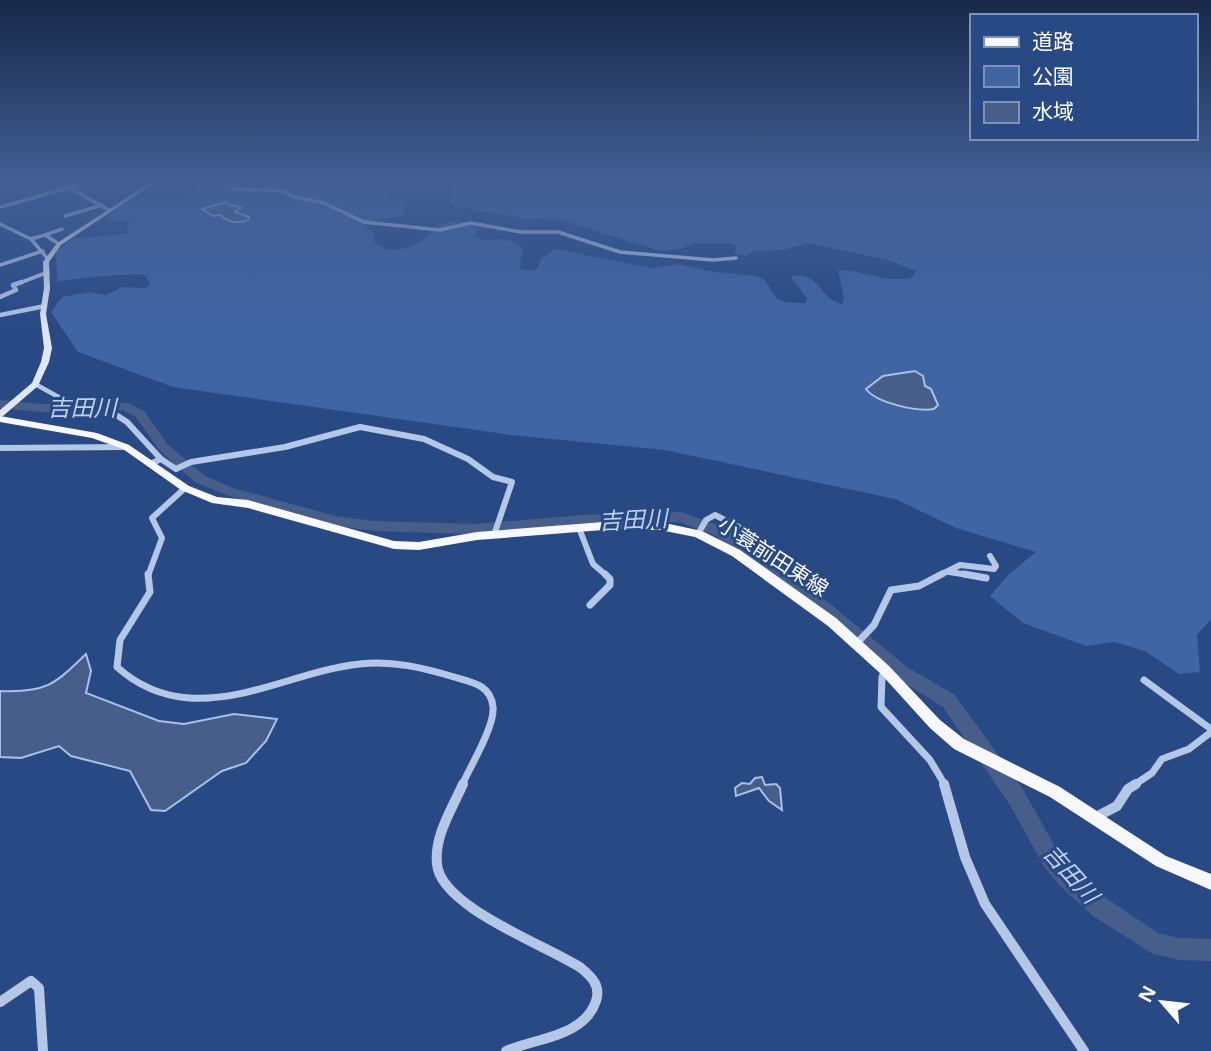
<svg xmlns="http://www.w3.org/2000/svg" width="1211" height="1051" font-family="'Noto Sans','Noto Sans JP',sans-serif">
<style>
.green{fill:#4164a3}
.water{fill:#475e8a;stroke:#a9c0e7;stroke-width:2}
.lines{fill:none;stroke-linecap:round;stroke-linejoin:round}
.river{fill:#475e8a;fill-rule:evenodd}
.street-far4{stroke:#b4c7e7;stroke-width:3.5}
.street-far3{stroke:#b4c7e7;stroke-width:4.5}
.street-far2{stroke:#b4c7e7;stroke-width:6}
.street-far1{stroke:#b4c7e7;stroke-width:7}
.street{stroke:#b4c7e7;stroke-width:10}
.secondary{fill:#dee6f7;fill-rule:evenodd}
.primary{fill:#f6f8fe;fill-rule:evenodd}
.labels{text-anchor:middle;stroke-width:6;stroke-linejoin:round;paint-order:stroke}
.street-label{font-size:21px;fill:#fff;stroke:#294985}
.water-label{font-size:23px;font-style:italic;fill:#c0d1ef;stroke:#294985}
</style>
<rect width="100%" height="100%" fill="#294985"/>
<!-- green -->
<path class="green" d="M182,182H404L395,183L401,187L387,195L406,200L403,216L376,219L364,227L375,234L373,240C390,260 424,246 435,226L454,221L479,228L474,236C493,247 505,229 523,250L519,267L524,270H536L542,258L555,249L652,268L680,264L709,271L755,276L765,280L776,298L785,302L805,303L807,299L791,276C822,272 818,299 842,304L844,298L838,270C863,269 887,285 912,277L916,271L889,260L808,243L783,250L755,251L745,256L734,254L737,246L727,243H695L681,249L660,251L559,219L519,218L455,206L450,202L454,182H1211V619L1197,635L1200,672L1179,674L1145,651L1114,642L1086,646L1023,623L990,596L1009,574L1036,552L956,528L895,499L665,450L511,435L173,387L78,352L51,312L62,297L89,292L106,295L122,287L144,288L150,285L146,275C116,273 87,279 57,281L56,251L72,239L130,233L127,230L129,222L109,221V215C116,210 124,199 133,198C154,196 183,207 198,187Z"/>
<!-- water -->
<g class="water">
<path d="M227,202L230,205L241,207L235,212L249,217L248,220C238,224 227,222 220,215L213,216L202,209Z"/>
<path d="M915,371L923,376L925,386L931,389L938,405L934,409C918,412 876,403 866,389L883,376Z"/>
<path d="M86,654L91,671L86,693L159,721L184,724L234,714L277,719L266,741L246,763L222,771L165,811L151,810L130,771L71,756L59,746L21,758L0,757V691C46,693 54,685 86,654Z"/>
<path d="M762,777L765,785L776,784L780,788L782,810L769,801L759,788L736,796L735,788L742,783L750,784L755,778Z"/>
</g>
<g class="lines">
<!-- river -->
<path class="river" d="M0,400L41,404L129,403L144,411L167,444L205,476L233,488L336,516L374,521L475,524L583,515L681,512L726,528L829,603L907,667L955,695L1024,791L1059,854L1074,872L1109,900L1158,933L1179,938L1211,939V961L1179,960L1153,954L1093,916L1060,886L1045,868L1010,805L943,707L895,677L817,613L716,536L680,522L583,525L475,534L374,531L336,526L226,495L195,482L159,450L136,417L123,410L41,412L0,408Z"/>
<!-- street-far4 -->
<g class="street-far4">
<path d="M59,182L109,210"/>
<path d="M219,182L234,189L282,191L295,197L324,203L364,222L440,230L470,223L521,232H558L620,252L713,260L736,258"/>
<path d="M0,207L89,182"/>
<path d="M65,216L102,205"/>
<path d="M0,224L31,239L47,258"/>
<path d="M45,235L62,229"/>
<path d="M31,239L45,235L59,244"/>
<path d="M0,265L43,251"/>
<path d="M17,284L48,272"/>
</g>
<!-- street-far3 -->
<g class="street-far3">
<path d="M0,297L16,290L13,285L22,282"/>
<path d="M0,315L45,306"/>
<path d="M35,384L64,400L94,405"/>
</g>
<!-- street-far2 -->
<g class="street-far2">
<path d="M110,411L127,422L161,459L150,464"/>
<path d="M0,448L126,447"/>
<path d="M161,459L176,469L191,462L285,447L360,427L424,439L468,459L493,477L512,482L494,535"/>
<path d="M579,528L593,564L607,576"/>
<path d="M698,534L706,520L715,515L748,532"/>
<path d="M949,572L975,576"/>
<path d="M148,576L162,538L152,518L185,488"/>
<path d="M938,576L960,565L994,569L996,566L990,556"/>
</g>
<!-- street-far1 -->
<g class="street-far1">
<path d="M148,574L150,592L120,640L117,667C137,685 162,696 189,698C248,702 302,670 360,664C392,660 424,668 454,677C472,682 491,685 493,707C495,726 470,767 462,785"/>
<path d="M964,574L986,578"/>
<path d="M590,605L610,585V579L605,574"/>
<path d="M857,643L874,625L891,590L919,586L942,574"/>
<path d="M885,670L882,677L881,707L930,760L945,785"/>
<path d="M1144,680L1211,729"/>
<path d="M1134,785L1152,773L1162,759L1189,749L1211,732"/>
</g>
<!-- street -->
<g class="street">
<path d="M463,784C452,809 434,836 437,864C440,907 548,946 581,968C592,977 601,986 596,1001C584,1037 536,1038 506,1051"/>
<path d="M944,784L965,857L985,904L1084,1051"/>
<path d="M1096,817L1117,806L1128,789L1136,784"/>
<path d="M0,1002L31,981L39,988L43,1051"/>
</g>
<!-- secondary -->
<path class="secondary" d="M151,182H156L61,245L49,262L50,288L46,314L52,348L49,362L38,386L3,416L0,417V410L32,383L41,362L44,348L40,314L44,288L43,262L57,243Z"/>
<!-- primary -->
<path class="primary" d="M0,416L97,433L129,445L189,486L217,497L248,500L394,541L419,542L477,532L603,522H660L702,531L740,550L836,618L889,666L940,720L964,739L1060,787L1166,856L1211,874V890L1156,866L1050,797L954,749L930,728L881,674L828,626L732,556L695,537L660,530H603L477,540L419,550L394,549L248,508L212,503L181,490L123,449L92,438L0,422Z"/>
</g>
<!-- sky -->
<linearGradient id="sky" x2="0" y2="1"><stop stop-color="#172849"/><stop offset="0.55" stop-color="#435f94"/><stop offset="1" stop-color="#435f94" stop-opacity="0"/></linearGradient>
<rect width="1211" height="329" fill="url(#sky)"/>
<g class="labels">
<!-- street labels -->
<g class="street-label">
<text transform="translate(773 557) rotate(33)" y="7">小蓑前田東線</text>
</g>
<!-- water labels -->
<g class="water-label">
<text x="82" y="416">吉田川</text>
<text transform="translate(633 520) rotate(-3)" y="8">吉田川</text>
<text transform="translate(1071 874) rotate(48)" y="8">吉田川</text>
</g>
</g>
<!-- legend -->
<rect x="970" y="14" width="228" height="126" fill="#294985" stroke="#7f92b6" stroke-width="2"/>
<rect x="984" y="37" width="35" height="10" fill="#f6f8fe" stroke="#7f92b6" stroke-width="2"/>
<text x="1032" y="49" font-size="21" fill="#ffffff">道路</text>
<rect x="984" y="66" width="35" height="21" fill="#4164a3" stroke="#7f92b6" stroke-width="2"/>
<text x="1032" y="84" font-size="21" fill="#ffffff">公園</text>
<rect x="984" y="102" width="35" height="21" fill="#475e8a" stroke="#7f92b6" stroke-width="2"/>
<text x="1032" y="119" font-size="21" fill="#ffffff">水域</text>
<!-- north arrow -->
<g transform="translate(1162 1002) rotate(298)" stroke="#294985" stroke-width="5" paint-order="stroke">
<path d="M0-5L12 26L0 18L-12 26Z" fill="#ffffff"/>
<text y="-10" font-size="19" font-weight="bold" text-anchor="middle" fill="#ffffff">N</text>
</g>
</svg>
